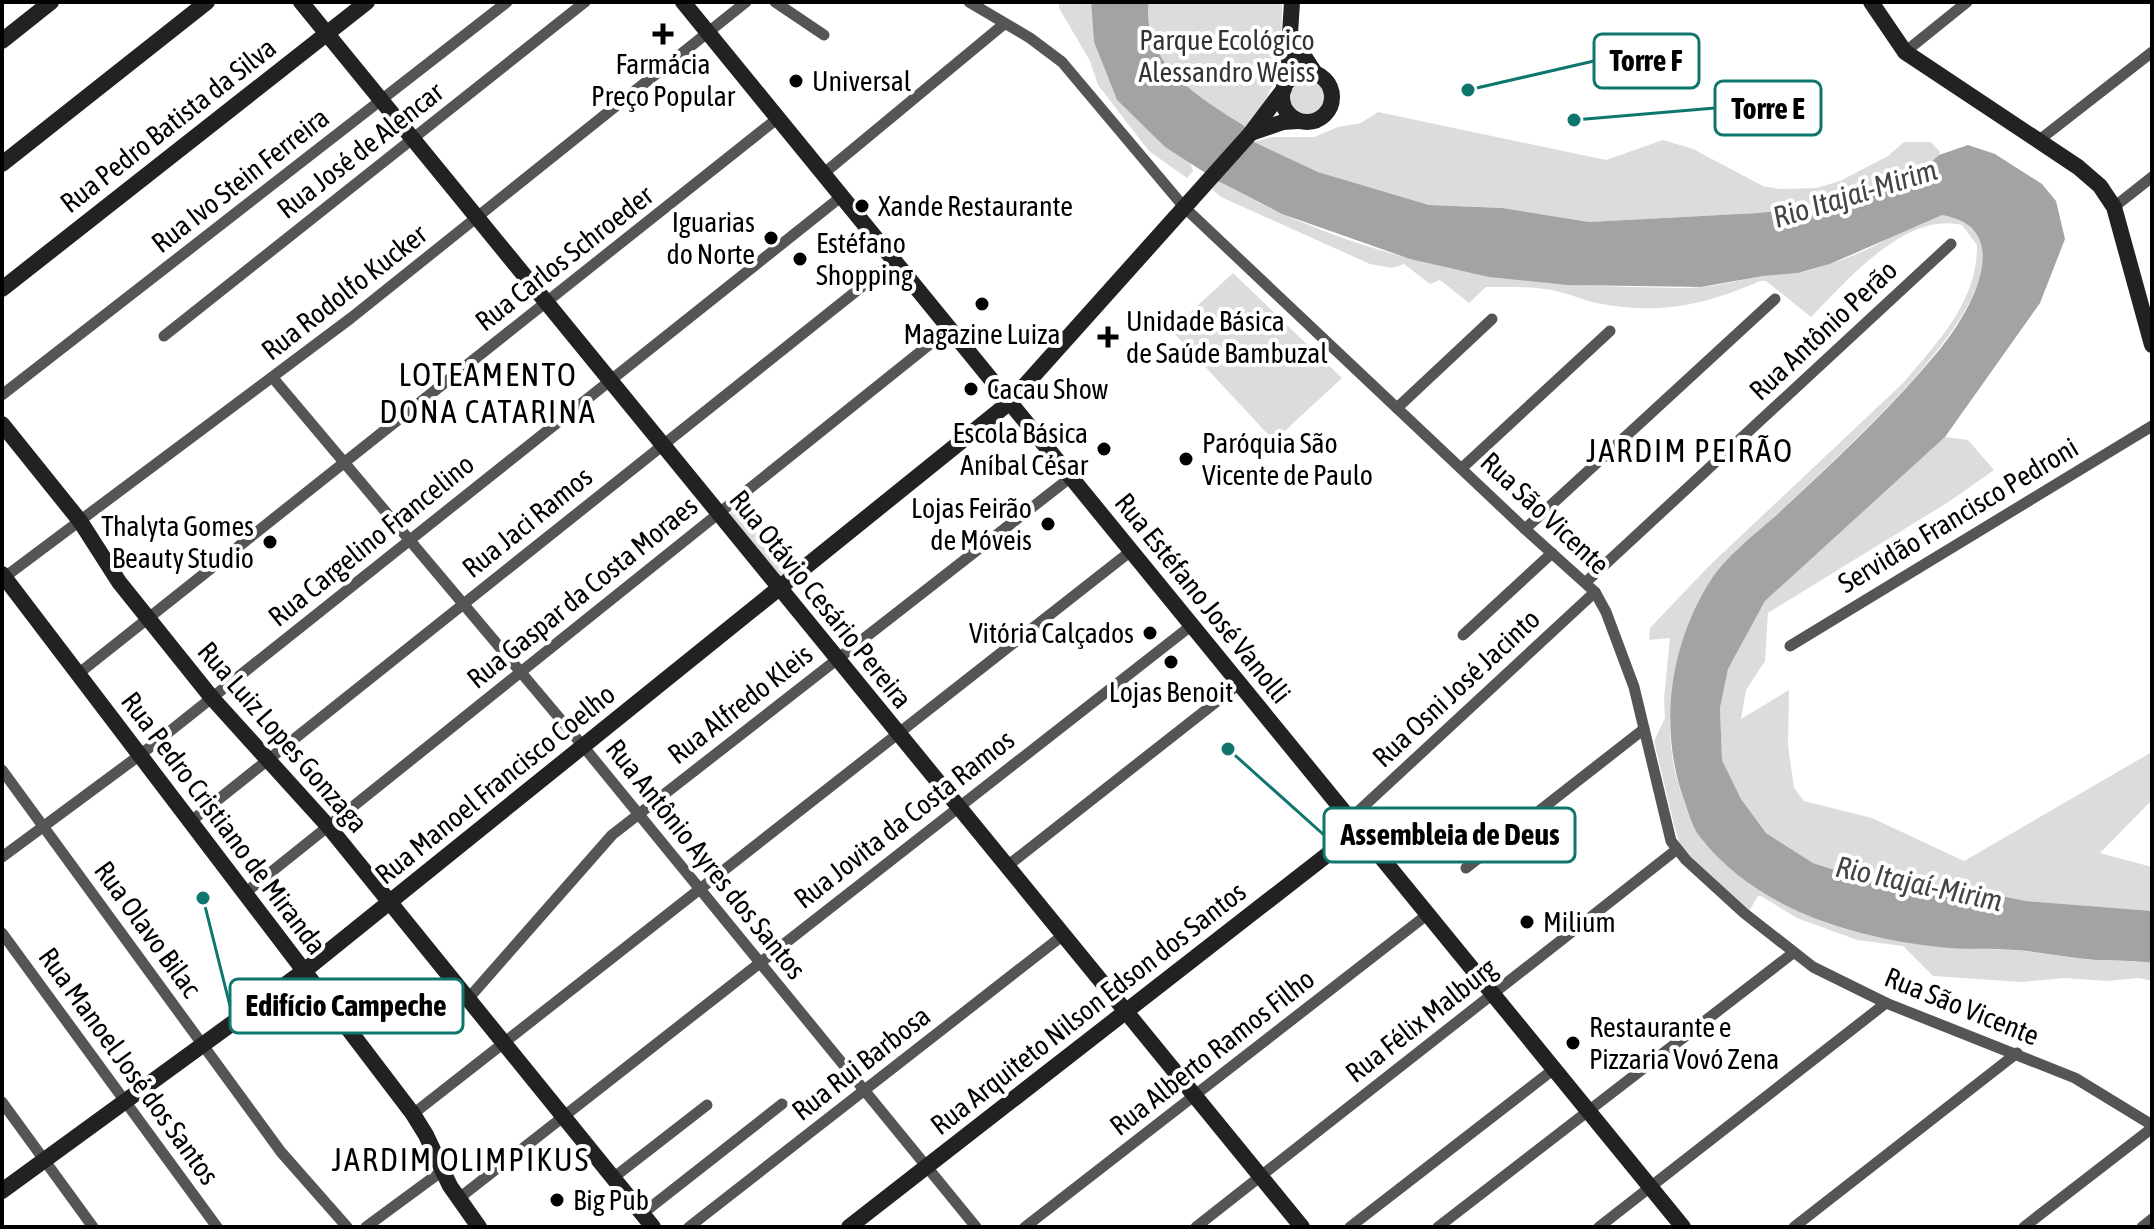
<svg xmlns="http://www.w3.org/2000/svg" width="2154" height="1229" font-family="'Asap Condensed',sans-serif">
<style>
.green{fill:#dcdcdc}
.water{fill:#a3a3a3}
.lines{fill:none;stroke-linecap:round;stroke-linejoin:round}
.canal{stroke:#a3a3a3;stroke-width:11}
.street{stroke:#555;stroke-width:11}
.secondary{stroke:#222;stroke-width:16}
.poi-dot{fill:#000;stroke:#fff;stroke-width:3}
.labels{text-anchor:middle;stroke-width:8;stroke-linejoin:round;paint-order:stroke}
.park-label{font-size:28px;fill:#333;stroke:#fff}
.poi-label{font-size:28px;fill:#000;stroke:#fff;text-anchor:start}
.street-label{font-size:28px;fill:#000;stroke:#fff}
.water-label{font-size:30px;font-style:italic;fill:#444;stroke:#fff}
.quarter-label{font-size:32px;letter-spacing:2px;fill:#000;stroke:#fff}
.leader{fill:none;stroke:#0f766e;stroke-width:3}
.callout-dot{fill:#0f766e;stroke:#fff;stroke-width:3}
.callout{fill:#fff;stroke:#0f766e;stroke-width:3}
.callout-label{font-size:30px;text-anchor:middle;font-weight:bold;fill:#000}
</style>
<rect width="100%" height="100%" fill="#fff"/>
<!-- green -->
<g class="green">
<path d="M1059,2H1091L1094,42L1117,100L1165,147L1190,162L1193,171L1187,178L1149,151L1098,85L1090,61L1059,8Z"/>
<path d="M1143,2H1282L1281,67L1260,112L1243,132C1228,121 1210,113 1195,102C1164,79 1138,43 1143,2Z"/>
<circle cx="1308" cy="98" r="20"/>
<path d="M1378,112L1606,160L1663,140L1693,149L1763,186L1779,189L1816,188L1840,181L1888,156L1904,142H1931L1940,152L1939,155L1915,176L1846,204L1758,213L1589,222L1502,208L1429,205L1318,172L1254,142L1272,137H1314L1338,127L1361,123Z"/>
<path d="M1218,181C1245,195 1271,210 1299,221C1406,266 1517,286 1633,287C1656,287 1680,289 1703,287C1723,285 1743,279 1763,276C1776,274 1790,275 1803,272C1828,266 1854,256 1878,244C1893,236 1926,217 1942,215C1951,214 1963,221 1969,226C2051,297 1751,525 1712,579C1699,597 1693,623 1685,644C1666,697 1664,747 1684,801C1688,813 1693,827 1700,837C1728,876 1789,909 1833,925C1891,945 1952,947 2012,950C2039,952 2065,957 2092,960C2112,961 2132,960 2152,963V981L2139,978L2107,981L2064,978L2022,982L1933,976L1903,946L1857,940L1797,918L1761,896H1758L1749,911L1693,861L1680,844L1674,825L1654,741L1665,718L1664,699L1670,638L1649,640L1650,628L1709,566L1903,383C1937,343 1978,301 1977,245L1962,225C1905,211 1847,281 1811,317L1766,281H1760C1703,306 1658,315 1596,303C1584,300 1572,295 1560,292C1536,286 1510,287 1486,287L1469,303L1440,280L1430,284L1404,264L1392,268L1370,264L1221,197L1212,189Z"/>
<path d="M1233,273L1342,378L1274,441L1171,330Z"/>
<path d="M1945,437L1968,440L1994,470L1950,501L1768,613L1765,661L1746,690L1741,719L1789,690L1788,745L1794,788L1804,801L1872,818L1964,861L2152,752V800L2100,853L2152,867V911L2026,901L1982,892L1919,897L1813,863L1766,833L1741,799L1722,760L1720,708L1728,669L1765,601Z"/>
<path d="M741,505L765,534L760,540L787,572L779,578L728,515Z"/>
</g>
<!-- water -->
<path class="water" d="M1091,2H1143L1142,14L1149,44L1164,75L1195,102L1240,130L1254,142L1318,172L1429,205L1502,208L1589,222L1758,213L1846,204L1915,176L1939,155L1968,145L1995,154L2042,184L2056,201L2065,239L2040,303L1945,437L1765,601L1728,669L1720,708L1722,760L1741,799L1766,833L1813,863L1919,897L1982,892L2026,901L2152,911V963C2133,960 2115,961 2096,960C2069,958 2042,952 2015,950C1990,948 1965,950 1940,947C1889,942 1834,929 1789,907C1755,890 1723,867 1700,837C1693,828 1689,815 1685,803C1659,732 1668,652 1707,586C1726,554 1759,532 1786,506C1838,458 1895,404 1940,349C1970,313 2018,228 1942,215L1830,264L1798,273L1763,276L1701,287L1568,285L1489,277L1410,259L1282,214L1218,181L1165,147L1117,100L1094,42Z"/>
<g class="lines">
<!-- canal -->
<path class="canal" d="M1143,2C1136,67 1193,100 1240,130"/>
<!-- street -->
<g class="street">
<path d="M775,2L824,35"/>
<path d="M969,2L1030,38L1062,62L1184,207L1525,529L1595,592L1606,612L1634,687L1671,841L1686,860L1744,913L1813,967L1886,1003L2075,1078L2152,1125"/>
<path d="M1905,52L1967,2"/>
<path d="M2038,141L2152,52"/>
<path d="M823,174L1004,24"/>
<path d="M2114,207L2152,177"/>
<path d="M164,336L585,2"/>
<path d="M273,378L583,746L976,1227"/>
<path d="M2,395L507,2"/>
<path d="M1397,408L1492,319"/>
<path d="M1462,468L1610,331"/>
<path d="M1525,529L1775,299"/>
<path d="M2,579L351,318L746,2"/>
<path d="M1586,582L1951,244"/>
<path d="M1463,635L1552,553"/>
<path d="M1790,646L2152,426"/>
<path d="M78,674L778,118"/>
<path d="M2,770L281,1152L347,1227"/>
<path d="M1350,819L1595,592"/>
<path d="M190,822L894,261"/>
<path d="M2,857L140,755L842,196"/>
<path d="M1006,867L1239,684"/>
<path d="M1466,868L1644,729"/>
<path d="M245,893L950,328"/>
<path d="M2,933L217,1227"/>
<path d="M468,999L612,835L1071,477"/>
<path d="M2,1102L93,1227"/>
<path d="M413,1114L1131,551"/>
<path d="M613,1178L707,1105"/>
<path d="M458,1199L1192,625"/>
<path d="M642,1214L782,1104"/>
<path d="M366,1227L442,1171"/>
<path d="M689,1227L1062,936"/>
<path d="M1025,1227L1428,914"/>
<path d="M1196,1227L1676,850"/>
<path d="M1350,1227L1554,1069"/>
<path d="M1438,1227L1793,953"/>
<path d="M1599,1227L1886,1003"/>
<path d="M1794,1227L2017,1053"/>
<path d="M2024,1227L2152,1128"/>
<path d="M2142,1227L2152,1219"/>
</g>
<!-- secondary -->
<g class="secondary">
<path d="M301,2L1302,1227"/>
<path d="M683,2L1683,1227"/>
<path d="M1871,2L1905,52L2078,167L2100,186L2114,207L2152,345"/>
<path d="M1290,35L1315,73"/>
<path d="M2,41L51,2"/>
<circle cx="1307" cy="97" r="25"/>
<path d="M1287,82L1292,2"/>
<path d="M1251,133L1283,122L1298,121"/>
<path d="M2,164L207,2"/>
<path d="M2,289L367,2"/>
<path d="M2,424L80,521L119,582L212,698L328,826L653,1227"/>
<path d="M2,574L413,1114L426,1135L450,1186L479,1227"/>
<path d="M2,1191L304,971L1010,402L1250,134L1284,89"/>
<path d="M849,1227L1359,830"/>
</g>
</g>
<!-- markers -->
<g class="poi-dot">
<path d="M659 22h8v8h8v8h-8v8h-8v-8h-8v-8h8z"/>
<circle cx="796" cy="81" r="8"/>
<circle cx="862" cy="206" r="8"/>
<circle cx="771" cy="238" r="8"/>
<circle cx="800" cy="259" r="8"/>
<circle cx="982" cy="304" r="8"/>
<path d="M1104 325h8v8h8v8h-8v8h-8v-8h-8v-8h8z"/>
<circle cx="971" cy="389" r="8"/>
<circle cx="1104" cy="449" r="8"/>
<circle cx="1186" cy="459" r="8"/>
<circle cx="1048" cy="524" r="8"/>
<circle cx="270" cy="542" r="8"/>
<circle cx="1150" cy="633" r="8"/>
<circle cx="1171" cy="662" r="8"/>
<circle cx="1527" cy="922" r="8"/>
<circle cx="1573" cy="1043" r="8"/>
<circle cx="557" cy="1200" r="8"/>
</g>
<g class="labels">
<!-- park labels -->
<g class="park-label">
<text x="1227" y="50">Parque Ecológico<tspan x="1227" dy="32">Alessandro Weiss</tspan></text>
</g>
<!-- poi labels -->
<g class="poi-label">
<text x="663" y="74" text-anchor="middle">Farmácia<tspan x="663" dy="32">Preço Popular</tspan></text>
<text x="812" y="91">Universal</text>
<text x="878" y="216">Xande Restaurante</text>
<text x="755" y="232" text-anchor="end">Iguarias<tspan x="755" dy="32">do Norte</tspan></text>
<text x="816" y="253">Estéfano<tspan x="816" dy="32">Shopping</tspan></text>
<text x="1126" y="331">Unidade Básica<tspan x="1126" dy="32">de Saúde Bambuzal</tspan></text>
<text x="982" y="344" text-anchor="middle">Magazine Luiza</text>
<text x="987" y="399">Cacau Show</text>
<text x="1088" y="443" text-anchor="end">Escola Básica<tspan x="1088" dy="32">Aníbal César</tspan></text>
<text x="1202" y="453">Paróquia São<tspan x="1202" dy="32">Vicente de Paulo</tspan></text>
<text x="1032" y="518" text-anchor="end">Lojas Feirão<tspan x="1032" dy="32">de Móveis</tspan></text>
<text x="254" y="536" text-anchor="end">Thalyta Gomes<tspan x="254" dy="32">Beauty Studio</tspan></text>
<text x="1134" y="643" text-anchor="end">Vitória Calçados</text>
<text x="1171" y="702" text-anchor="middle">Lojas Benoit</text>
<text x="1543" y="932">Milium</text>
<text x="1589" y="1037">Restaurante e<tspan x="1589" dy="32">Pizzaria Vovó Zena</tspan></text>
<text x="573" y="1210">Big Pub</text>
</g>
<!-- street labels -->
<g class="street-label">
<text transform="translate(168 125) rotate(-38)" y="10">Rua Pedro Batista da Silva</text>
<text transform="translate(360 150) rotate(-38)" y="10">Rua José de Alencar</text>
<text transform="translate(240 180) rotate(-38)" y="10">Rua Ivo Stein Ferreira</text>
<text transform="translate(564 258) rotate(-38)" y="10">Rua Carlos Schroeder</text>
<text transform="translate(344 292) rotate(-38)" y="10">Rua Rodolfo Kucker</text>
<text transform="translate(1823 330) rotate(-43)" y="10">Rua Antônio Perão</text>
<text transform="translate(1545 513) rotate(43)" y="10">Rua São Vicente</text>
<text transform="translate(1958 515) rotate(-31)" y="10">Servidão Francisco Pedroni</text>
<text transform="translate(527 522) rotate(-39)" y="10">Rua Jaci Ramos</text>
<text transform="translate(371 540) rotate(-39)" y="10">Rua Cargelino Francelino</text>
<text transform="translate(582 592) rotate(-39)" y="10">Rua Gaspar da Costa Moraes</text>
<text transform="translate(1203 598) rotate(51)" y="10">Rua Estéfano José Vanolli</text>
<text transform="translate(821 599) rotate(51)" y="10">Rua Otávio Cesário Pereira</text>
<text transform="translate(1456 688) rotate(-43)" y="10">Rua Osni José Jacinto</text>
<text transform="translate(740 704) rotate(-38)" y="10">Rua Alfredo Kleis</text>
<text transform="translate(283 737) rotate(49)" y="10">Rua Luiz Lopes Gonzaga</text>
<text transform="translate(495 784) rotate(-39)" y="10">Rua Manoel Francisco Coelho</text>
<text transform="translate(904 819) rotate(-38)" y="10">Rua Jovita da Costa Ramos</text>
<text transform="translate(224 823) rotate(53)" y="10">Rua Pedro Cristiano de Miranda</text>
<text transform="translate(706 859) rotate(51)" y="10">Rua Antônio Ayres dos Santos</text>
<text transform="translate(148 929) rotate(54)" y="10">Rua Olavo Bilac</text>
<text transform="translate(1962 1006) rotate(22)" y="10">Rua São Vicente</text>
<text transform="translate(1088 1008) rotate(-38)" y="10">Rua Arquiteto Nilson Edson dos Santos</text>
<text transform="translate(1421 1020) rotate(-38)" y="10">Rua Félix Malburg</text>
<text transform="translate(1212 1052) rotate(-38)" y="10">Rua Alberto Ramos Filho</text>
<text transform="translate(861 1063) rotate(-38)" y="10">Rua Rui Barbosa</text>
<text transform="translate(129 1066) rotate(54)" y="10">Rua Manoel José dos Santos</text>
</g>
<!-- water labels -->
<g class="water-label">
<text transform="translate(1855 194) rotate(-17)" y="10">Rio Itajaí-Mirim</text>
<text transform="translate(1919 884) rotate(12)" y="10">Rio Itajaí-Mirim</text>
</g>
<!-- quarter labels -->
<g class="quarter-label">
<text x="488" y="386">LOTEAMENTO<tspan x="488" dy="37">DONA CATARINA</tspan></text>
<text x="1690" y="462">JARDIM PEIRÃO</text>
<text x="461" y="1171">JARDIM OLIMPIKUS</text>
</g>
</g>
<!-- callouts -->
<path class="leader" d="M1468 90L1594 61M1574 120L1715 108M1228 749L1324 835M203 898L230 1006"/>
<g class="callout-dot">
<circle cx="1468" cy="90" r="8"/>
<circle cx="1574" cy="120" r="8"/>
<circle cx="1228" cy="749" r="8"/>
<circle cx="203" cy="898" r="8"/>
</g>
<g class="callout">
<rect x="1594" y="34" width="105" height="54" rx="8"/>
<rect x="1715" y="81" width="106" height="54" rx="8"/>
<rect x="1324" y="808" width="251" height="54" rx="8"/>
<rect x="230" y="979" width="233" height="54" rx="8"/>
</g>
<g class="callout-label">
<text x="1646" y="71">Torre F</text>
<text x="1768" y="119">Torre E</text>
<text x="1450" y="845">Assembleia de Deus</text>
<text x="346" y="1016">Edifício Campeche</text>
</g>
<!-- border -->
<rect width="2154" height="1229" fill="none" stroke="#000000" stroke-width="8"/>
</svg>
